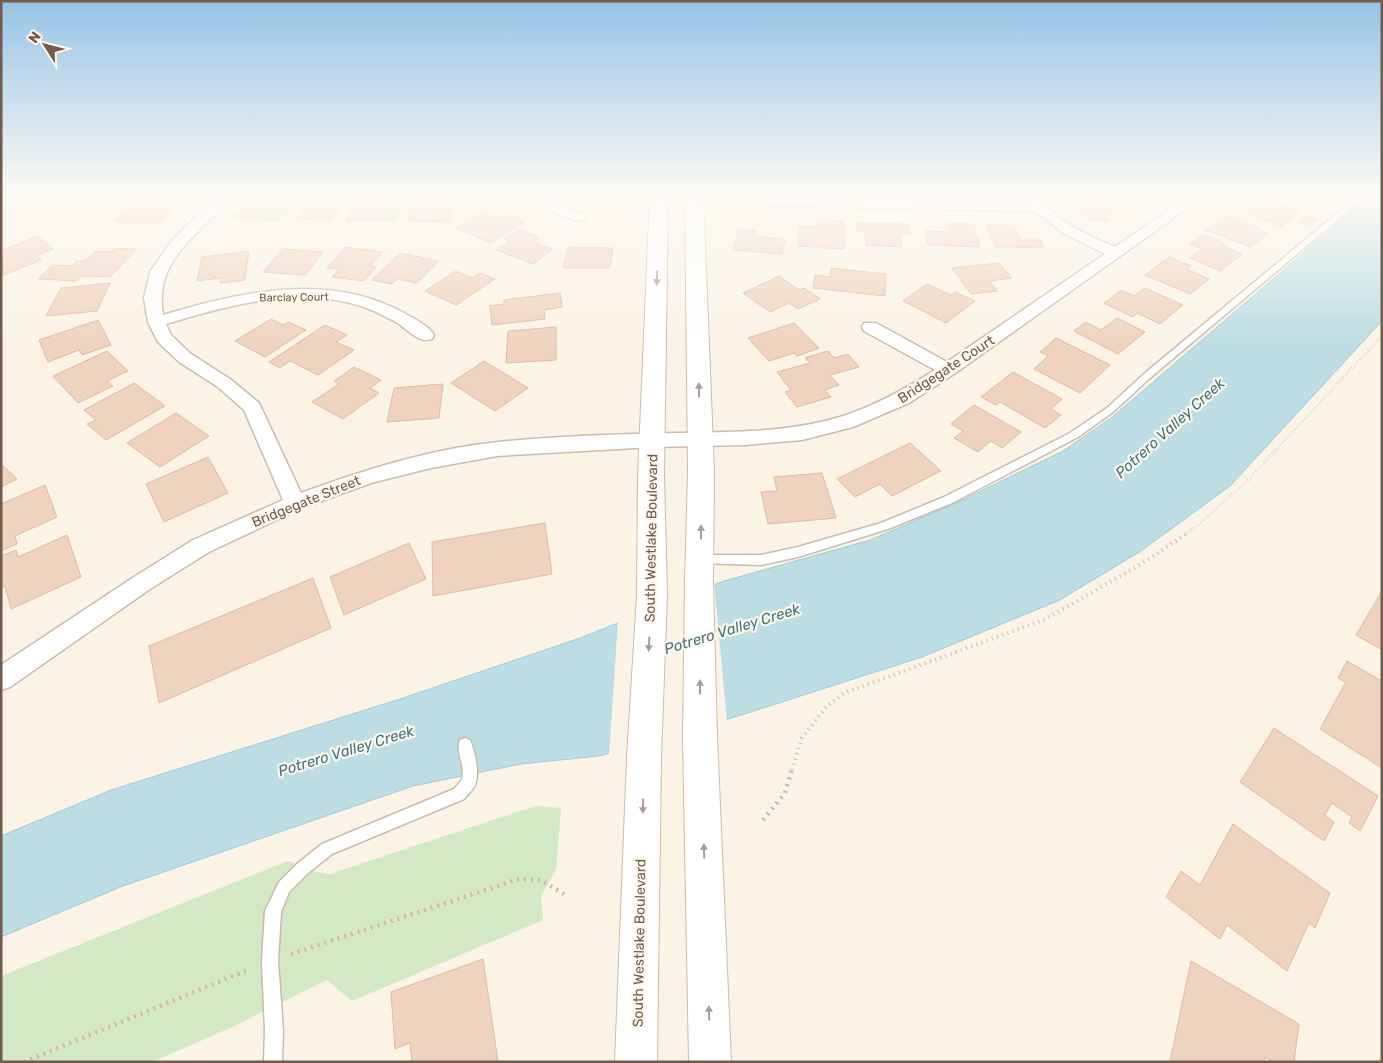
<svg xmlns="http://www.w3.org/2000/svg" width="1383" height="1063" font-family="Rubik,sans-serif">
<style>
.green{fill:#d3e8c5}
.water{fill:#bcdde3;stroke:#a3ccd5}
.pier{fill:#fbf3e6}
.building{fill:#efd3bf;stroke:#e0baa1}
.lines{fill:none;stroke-linecap:round;stroke-linejoin:round}
.service-casing{stroke:#ccbbad;stroke-width:3}
.minor-casing{stroke:#ccbbad;stroke-width:3}
.secondary-casing{stroke:#cfbcaa;stroke-width:2}
.path-far2{stroke:#d4b6a3;stroke-width:2.5;stroke-dasharray:0.5 2.5;stroke-linecap:butt}
.path-far1{stroke:#d4b6a3;stroke-width:4;stroke-dasharray:1 4.5;stroke-linecap:butt}
.path{stroke:#d4b6a3;stroke-width:4.5;stroke-dasharray:2 5;stroke-linecap:butt}
.service{fill:#fff;fill-rule:evenodd}
.minor{fill:#fff;fill-rule:evenodd}
.secondary{fill:#fff;fill-rule:evenodd}
.oneway{fill:#ab9d94}
.labels{text-anchor:middle;stroke-width:4.5;stroke-linejoin:round;paint-order:stroke}
.far-street-label{font-size:11px;fill:#735b4c;stroke:#fef7ec}
.street-label{font-size:14px;fill:#735b4c;stroke:#fef7ec}
.water-label{font-size:15px;font-style:italic;fill:#44737e;stroke:#fef7ec}
</style>
<rect width="100%" height="100%" fill="#fbf3e6"/>
<!-- green -->
<path class="green" d="M535,806L561,808L556,870L541,896L543,920L352,1001L327,980L237,1025L152,1062H1V976L288,861L316,872L330,874Z"/>
<!-- water -->
<path class="water" d="M1371,195H1382V321L1230,486L1141,551L1060,600L922,657L732,718L599,756L521,764L413,786L123,886L1,937V836L111,790L400,699L580,638L724,581L870,540L956,503L1063,451L1111,418Z"/>
<!-- pier -->
<path class="pier" d="M714,582L727,722L609,756L618,620Z"/>
<!-- building -->
<g class="building">
<path d="M53,195H101L100,201L50,210Z"/>
<path d="M1071,195H1100L1112,211L1103,212L1109,221H1089Z"/>
<path d="M1252,195H1264L1280,200L1277,203L1302,212L1282,227L1245,212L1254,205L1244,201Z"/>
<path d="M1274,195H1313L1301,203Z"/>
<path d="M305,196L348,198L332,220L297,219L306,208H296Z"/>
<path d="M382,196H406L395,221H346L357,201L380,200Z"/>
<path d="M149,197H182L161,222H113L126,207H140Z"/>
<path d="M255,197L297,200L278,221L234,217Z"/>
<path d="M411,199L448,200L444,207H455L449,222L407,221L413,209H407Z"/>
<path d="M484,211L500,217L506,213L525,221L491,243L455,228Z"/>
<path d="M1227,215L1258,228L1256,229L1268,234L1251,247L1205,230Z"/>
<path d="M1305,215L1319,219L1310,227L1297,222Z"/>
<path d="M818,220L844,221L845,249L798,246V226L818,227Z"/>
<path d="M856,223L908,224L910,234H899L902,247L866,245L865,232L857,231Z"/>
<path d="M948,223L973,224L980,247L928,245L925,231L950,232Z"/>
<path d="M987,225L1014,226L1020,240H1041L1044,248L995,247Z"/>
<path d="M518,229L539,237L533,242L553,249L533,264L496,250L509,241L504,239Z"/>
<path d="M738,229L756,231L754,236L785,239L782,254L733,250Z"/>
<path d="M1204,234L1224,243L1222,245L1243,254L1220,271L1190,258L1202,249L1190,244Z"/>
<path d="M37,236L54,249L36,256L41,260L1,276V251Z"/>
<path d="M346,247L383,252L370,266L376,267L364,281L332,277L339,269L327,268Z"/>
<path d="M568,247L613,248L610,268H563Z"/>
<path d="M115,248L137,249L110,277L81,276L76,281L38,279L53,265L72,266L77,261H85L96,251L112,252Z"/>
<path d="M283,249L323,252L305,275L263,272Z"/>
<path d="M249,251L245,280L220,283L221,278L197,281L202,257Z"/>
<path d="M400,253L439,261L417,283L397,279L392,284L372,280Z"/>
<path d="M1169,257L1191,266L1187,269L1209,279L1190,294L1145,275Z"/>
<path d="M999,263L1012,278L990,281L997,291L971,294L952,268Z"/>
<path d="M831,268L886,274L885,296L813,288L815,275L830,277Z"/>
<path d="M456,271L472,278L480,273L495,279L456,305L425,291Z"/>
<path d="M779,276L799,290L804,288L820,299L798,309L789,303L770,312L743,293Z"/>
<path d="M110,283L97,311L46,316L61,288Z"/>
<path d="M927,284L951,295L955,292L975,301L946,323L903,301Z"/>
<path d="M1145,288L1183,305L1160,324L1137,313L1133,317L1104,303L1121,290L1134,296Z"/>
<path d="M560,293L562,307L544,310L545,319L492,325L490,306L504,304V300Z"/>
<path d="M1117,318L1145,332L1118,354L1074,331L1086,322L1101,330Z"/>
<path d="M271,319L283,325L288,322L306,330L265,357L235,341Z"/>
<path d="M98,320L111,345L82,355L79,350L48,362L39,340Z"/>
<path d="M794,323L819,348L797,356L794,353L769,361L748,338Z"/>
<path d="M325,325L347,335L336,342L354,350L318,375L290,361L280,368L269,362Z"/>
<path d="M556,327V360L506,363L508,331Z"/>
<path d="M1056,338L1110,365L1080,393L1034,369L1048,356L1040,352Z"/>
<path d="M107,351L128,371L107,381L113,386L78,403L53,376Z"/>
<path d="M828,351L834,358L848,354L859,367L830,375L839,385L825,390L831,397L797,407L785,392L791,390L777,372L810,363L805,358Z"/>
<path d="M484,361L528,388L495,411L451,383Z"/>
<path d="M354,367L381,380L370,388L379,393L343,419L312,402L339,384L334,381Z"/>
<path d="M1013,372L1062,399L1051,409L1061,415L1045,428L1000,402L996,405L981,397Z"/>
<path d="M134,383L165,406L106,440L87,424L96,420L84,410Z"/>
<path d="M443,384L439,418L387,422L394,388Z"/>
<path d="M974,405L1021,432L1002,448L991,441L978,452L954,438L963,431L951,424Z"/>
<path d="M176,413L209,436L160,467L127,443Z"/>
<path d="M910,443L941,471L892,496L880,484L855,497L837,479Z"/>
<path d="M208,457L228,493L164,522L146,484Z"/>
<path d="M1,464L17,479L1,487Z"/>
<path d="M822,473L836,518L768,524L761,492L777,491L774,477Z"/>
<path d="M45,485L57,517L15,536L17,544L1,551V504Z"/>
<path d="M545,523L552,574L433,596L432,542Z"/>
<path d="M67,535L81,577L11,609L5,586L1,588V556L16,550L18,557Z"/>
<path d="M409,543L426,579L344,615L330,577Z"/>
<path d="M313,578L331,628L159,703L149,646Z"/>
<path d="M1382,591V650L1356,635Z"/>
<path d="M1347,661L1382,681V768L1320,729L1346,682L1338,678Z"/>
<path d="M1274,728L1378,796L1360,831L1349,823L1352,817L1332,803L1325,815L1334,822L1324,841L1240,782Z"/>
<path d="M1233,824L1330,893L1315,928L1309,923L1287,971L1227,925L1220,939L1166,897L1181,871L1200,885Z"/>
<path d="M483,959L498,1062H412L410,1043L395,1049L391,992Z"/>
<path d="M1191,961L1299,1024L1294,1062H1273L1265,1057L1264,1062H1170Z"/>
</g>
<g class="lines">
<defs>
<g id="service">
<path d="M1359,195H1367L1150,378L1113,412L1078,437L952,503L888,529L798,557L761,565L697,563L695,560L697,557L701,555H761L798,547L881,523L944,497L1070,433L1107,408L1144,374Z"/>
<path d="M465,738L470,740C475,752 479,769 476,782C475,788 468,794 464,799L332,854L307,874L289,892L281,912L278,961L283,1030L282,1062H264L265,1030L262,961L265,911L279,882L297,864L322,844L454,789C456,786 461,782 462,779C466,766 455,752 460,740Z"/>
</g>
<g id="minor">
<path d="M217,195H231C202,236 153,256 163,315C240,292 329,271 404,313C414,319 428,325 434,335L432,339C428,340 425,341 421,339C413,336 406,329 399,324C382,314 365,306 346,302C286,289 222,307 166,324L171,335L191,354L230,379L259,403L301,493C364,470 430,449 498,442C556,436 617,434 675,433C730,432 787,433 840,417C875,406 905,389 935,370L864,331L862,327L864,323H876L947,362L1105,254L1063,233L1035,211L766,206L759,202L761,199L1029,203L1024,195H1038C1055,222 1086,234 1115,247L1191,195H1206L954,374L909,403L853,427L802,440L745,445L653,447L497,456L431,468L371,483L302,508L209,552L150,589L10,687L1,690V665L134,577L193,540L283,500L244,410L218,387L179,362L158,342L148,322L144,298L150,272L170,243Z"/>
<path d="M514,195H532L584,214L586,217L584,220H574L516,198Z"/>
</g>
<g id="secondary">
<path d="M650,195H668L664,476L667,595L661,757L657,1062H615L627,757L637,595L638,476Z"/>
<path d="M685,195H703L714,471L713,581L717,736L731,1062H689L683,736L685,581L688,471Z"/>
</g>
</defs>
<!-- service casing -->
<use href="#service" class="service-casing"/>
<!-- minor casing -->
<use href="#minor" class="minor-casing"/>
<!-- secondary casing -->
<use href="#secondary" class="secondary-casing"/>
<!-- path-far2 -->
<path class="path-far2" d="M1184,535L1197,526L1247,481L1382,336"/>
<!-- path-far1 -->
<path class="path-far1" d="M792,770L802,738L827,706L844,693L1046,619L1146,561L1186,534"/>
<!-- path -->
<g class="path">
<path d="M763,820L785,793L792,769"/>
<path d="M291,954L519,879L541,880L567,896"/>
<path d="M24,1062L250,969"/>
</g>
<!-- service -->
<use href="#service" class="service"/>
<!-- minor -->
<use href="#minor" class="minor"/>
<!-- secondary -->
<use href="#secondary" class="secondary"/>
</g>
<!-- one-way arrows -->
<defs><path id="oneway-solid" d="M-6-.8H1V-3.2L6.5 0L1 3.2V.8H-6Z" transform="scale(1.25)"/></defs>
<g class="oneway">
<use href="#oneway-solid" transform="translate(657 278) rotate(92)"/>
<use href="#oneway-solid" transform="translate(699 390) rotate(-91)"/>
<use href="#oneway-solid" transform="translate(701 532) rotate(-90)"/>
<use href="#oneway-solid" transform="translate(649 644) rotate(93)"/>
<use href="#oneway-solid" transform="translate(700 687) rotate(-90)"/>
<use href="#oneway-solid" transform="translate(643 806) rotate(91)"/>
<use href="#oneway-solid" transform="translate(704 851) rotate(-92)"/>
<use href="#oneway-solid" transform="translate(709 1013) rotate(-92)"/>
</g>
<!-- sky -->
<linearGradient id="sky" x2="0" y2="1"><stop stop-color="#96c4e6"/><stop offset="0.57" stop-color="#fdfaf4"/><stop offset="1" stop-color="#fdfaf4" stop-opacity="0"/></linearGradient>
<rect width="1383" height="343" fill="url(#sky)"/>
<g class="labels">
<!-- far-street labels -->
<g class="far-street-label">
<text transform="translate(294 297) rotate(-1)" y="4">Barclay Court</text>
</g>
<!-- street labels -->
<g class="street-label">
<text transform="translate(946 369) rotate(-33)" y="5">Bridgegate Court</text>
<text transform="translate(306 501) rotate(-22)" y="5">Bridgegate Street</text>
<text transform="translate(651 538) rotate(-89)" y="5">South Westlake Boulevard</text>
<text transform="translate(639 943) rotate(-89)" y="5">South Westlake Boulevard</text>
</g>
<!-- water labels -->
<g class="water-label">
<text transform="translate(1170 428) rotate(-42)" y="5">Potrero Valley Creek</text>
<text transform="translate(732 629) rotate(-17)" y="5">Potrero Valley Creek</text>
<text transform="translate(346 751) rotate(-17)" y="5">Potrero Valley Creek</text>
</g>
</g>
<!-- border -->
<rect width="1383" height="1063" fill="none" stroke="#735b4c" stroke-width="5"/>
<!-- north arrow -->
<g transform="translate(45 45) rotate(306)" stroke="#fef7ec" stroke-width="4" paint-order="stroke">
<path d="M0-4L9 19L0 12L-9 19Z" fill="#735b4c"/>
<text y="-8" font-size="14" font-weight="bold" text-anchor="middle" fill="#735b4c">N</text>
</g>
</svg>
